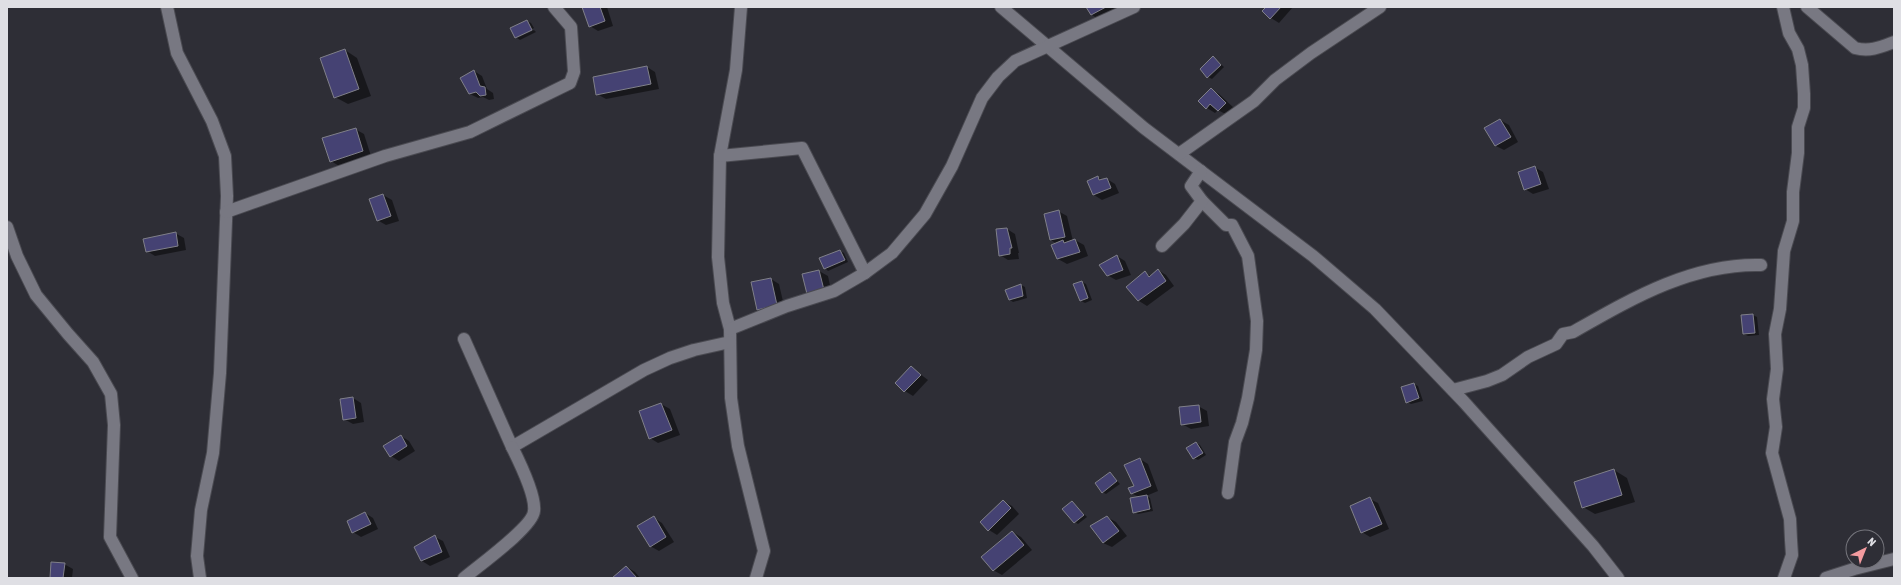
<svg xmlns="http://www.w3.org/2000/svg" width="1901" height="585" font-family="'Asap Condensed',sans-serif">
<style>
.shadow{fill:#0007}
.building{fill:#454273;stroke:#808089}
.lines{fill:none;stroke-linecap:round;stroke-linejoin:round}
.minor-casing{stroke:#4a4a51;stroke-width:14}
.minor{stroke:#787882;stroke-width:12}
</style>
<rect width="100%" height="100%" fill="#2e2e36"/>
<!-- shadow -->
<g class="shadow">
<path d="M583,7H607L613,26L598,31L590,26Z"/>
<path d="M1087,7H1118L1119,9L1100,20L1092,15Z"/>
<path d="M1267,7H1293L1279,23L1271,18Z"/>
<path d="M527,21L531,23L534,28L516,37Z"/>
<path d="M534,30L536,32L520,40L517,38Z"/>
<path d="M345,50L357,58L371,96L348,104L335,97Z"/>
<path d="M1214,58L1224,67L1212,79L1208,77Z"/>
<path d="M647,67L655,72L659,89L606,99L597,94Z"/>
<path d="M474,71L482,76L487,89L493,93L494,99L489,100L483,97L478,98L470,94Z"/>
<path d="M1211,90L1219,94L1234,108L1227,115L1218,110L1215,113L1207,108Z"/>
<path d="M1500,120L1509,125L1518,142L1504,150L1496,146Z"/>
<path d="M355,129L364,134L371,156L339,166L331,161Z"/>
<path d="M1534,167L1543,172L1549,189L1533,194L1525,189Z"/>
<path d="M1098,177L1103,180L1107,179L1115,184L1119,193L1102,200L1094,195Z"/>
<path d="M383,195L392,200L399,221L386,225L377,220Z"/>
<path d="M1058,211L1067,216L1073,241L1075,240L1084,245L1088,256L1067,264L1058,259L1053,245L1057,244L1051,240Z"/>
<path d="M1007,229L1015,234L1019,253H1018L1019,259L1008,260L1000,255Z"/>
<path d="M175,233L184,238L186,250L155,256L147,251Z"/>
<path d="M840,251L844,253L848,262L828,271L825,268Z"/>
<path d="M1117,256L1125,261L1131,275L1116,280L1107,275Z"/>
<path d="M1158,270L1166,275L1174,286L1147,306L1139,301L1127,287L1145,273L1151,276Z"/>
<path d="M819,271L828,276L832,295L803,275Z"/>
<path d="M771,279L779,284L785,310L766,314L758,309Z"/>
<path d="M1082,282L1086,284L1092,300L1085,303L1081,301Z"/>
<path d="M1021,285L1025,287L1027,298L1013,302L1010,300Z"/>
<path d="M1753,315L1757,317L1759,335L1748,336L1744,334Z"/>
<path d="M911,367L928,380L913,396L905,391L896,383Z"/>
<path d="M1414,384L1418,386L1423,401L1411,404L1407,402L1402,388Z"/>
<path d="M353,398L361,403L364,422L353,424L344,419Z"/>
<path d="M661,404L670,409L680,435L658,443L650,438Z"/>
<path d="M1198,406L1207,411L1209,426L1191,429L1182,424Z"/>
<path d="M401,436L409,441L415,451L399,461L391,456Z"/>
<path d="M1196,443L1200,445L1206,455L1198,460L1194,458Z"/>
<path d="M1140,459L1148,464L1158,491L1146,496L1150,498L1153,511L1138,514L1134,512L1139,497L1131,493L1135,486Z"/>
<path d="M1614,470L1627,478L1635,502L1595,514L1583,507Z"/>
<path d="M1110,473L1120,484L1106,494L1102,492Z"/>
<path d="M1370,499L1378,503L1389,529L1370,537L1362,532Z"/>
<path d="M1003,501L1012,506L1019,514L997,535L989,530Z"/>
<path d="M1072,502L1087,517L1078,524L1075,522Z"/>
<path d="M365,513L373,518L378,529L361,537L353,532Z"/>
<path d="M1107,517L1116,522L1127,536L1112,547L1103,543Z"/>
<path d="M654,518L662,523L674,542L659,551L650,546Z"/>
<path d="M1013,532L1021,537L1032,550L1002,575L993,570Z"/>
<path d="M435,537L443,541L450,557L430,566L422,561Z"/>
<path d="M64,564L73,569L72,578H51Z"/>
<path d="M627,567L635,572L640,578H614Z"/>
</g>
<!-- building -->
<g class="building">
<path d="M582,7H600L605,21L589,27Z"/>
<path d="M1086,7H1106L1091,15Z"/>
<path d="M1266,7H1281L1270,19L1262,11Z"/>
<path d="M527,20L532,30L515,38L510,28Z"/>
<path d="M345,49L359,89L334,98L320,58Z"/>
<path d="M1213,56L1221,65L1207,78L1200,69Z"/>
<path d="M647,66L651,84L596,95L593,77Z"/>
<path d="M474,70L480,86L485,87L486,95L480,96L476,92L469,94L460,78Z"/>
<path d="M1211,88L1226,103L1218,111L1210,104L1206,109L1198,101Z"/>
<path d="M1500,119L1511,137L1495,146L1484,128Z"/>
<path d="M356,128L363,151L330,162L322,138Z"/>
<path d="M1535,166L1541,184L1524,190L1518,172Z"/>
<path d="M1098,176L1099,180L1107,178L1111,188L1093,195L1087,181Z"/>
<path d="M383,194L391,216L377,221L369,199Z"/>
<path d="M1059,210L1065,237L1050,240L1044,214Z"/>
<path d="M1007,228L1012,248H1010V254L999,256L996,229Z"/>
<path d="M176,232L178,246L146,252L143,239Z"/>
<path d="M1075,239L1080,252L1057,259L1051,245L1063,240L1064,243Z"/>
<path d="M840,250L845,260L824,269L819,258Z"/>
<path d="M1117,255L1123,270L1107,276L1099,265Z"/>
<path d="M1158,269L1166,281L1138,301L1126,287L1145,271L1149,277Z"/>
<path d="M819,270L824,290L807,294L802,274Z"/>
<path d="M771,278L777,305L757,310L751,282Z"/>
<path d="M1082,281L1088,298L1080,301L1073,284Z"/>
<path d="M1021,284L1023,296L1009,300L1005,290Z"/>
<path d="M1753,314L1755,333L1743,334L1741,315Z"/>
<path d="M911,366L921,375L904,392L895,383Z"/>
<path d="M1414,383L1419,398L1406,403L1401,387Z"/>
<path d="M353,397L356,418L343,420L340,399Z"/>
<path d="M661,403L672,430L649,439L639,411Z"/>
<path d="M1199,405L1201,422L1181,425L1179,407Z"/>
<path d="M401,435L407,446L390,457L383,446Z"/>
<path d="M1196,442L1203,453L1193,459L1186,448Z"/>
<path d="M1140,458L1151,486L1131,494L1128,488L1134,486L1124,465Z"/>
<path d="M1614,469L1622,495L1582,508L1574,482Z"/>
<path d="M1110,472L1117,481L1102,493L1095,483Z"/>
<path d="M1147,495L1150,509L1133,513L1130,498Z"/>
<path d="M1370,497L1382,524L1361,533L1350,506Z"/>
<path d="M1003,500L1011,508L988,531L980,522Z"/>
<path d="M1072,501L1084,515L1074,523L1062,509Z"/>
<path d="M365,512L371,524L352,533L347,521Z"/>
<path d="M654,516L666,537L650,547L637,526Z"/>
<path d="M1107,516L1119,531L1103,543L1090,526Z"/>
<path d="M1012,531L1024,545L993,571L981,557Z"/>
<path d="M435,535L442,552L421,561L414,547Z"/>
<path d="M51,562L65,563L63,578H50Z"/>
<path d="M626,566L637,578H612Z"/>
</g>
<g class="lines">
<defs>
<g id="minor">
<path d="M167,7L177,53L212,121L225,156L227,196L220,373L213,453L201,510L197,556L200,578"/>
<path d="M741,7L736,70L720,156L718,257L723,303L730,329L731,398L738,446L764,551L756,578"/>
<path d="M1001,7L1144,128L1313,256L1375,309L1464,402L1593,546L1618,578"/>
<path d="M1783,7L1789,33L1798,49L1802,65L1804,94V108L1798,127V153L1793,192V221L1784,251L1780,309L1775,334L1777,369L1773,399L1776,427L1772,453L1790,519L1791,540L1792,555L1784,578"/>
<path d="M1807,7L1855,48C1870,52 1881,47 1894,42"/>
<path d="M1179,154L1254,101L1275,80L1311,53L1380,7"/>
<path d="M720,156L802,148L865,273"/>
<path d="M1202,201L1226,225H1232L1248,256L1257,321L1256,350L1248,398L1242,423L1235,442L1228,493"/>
<path d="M226,212L385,156L470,132L570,83L574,72L571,27L554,7"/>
<path d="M7,227L17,256L36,295L68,334L93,362L111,394L114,425L110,537L132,578"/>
<path d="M1162,246L1184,224L1202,201L1191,186L1201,171"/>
<path d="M730,329L787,306L834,291L865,273L892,253L925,214L952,166L982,98L998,77L1015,61L1134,7"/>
<path d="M464,339L512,447L644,370L670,358L694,350L730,342"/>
<path d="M1453,390L1487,381L1502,375L1528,357L1556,344L1563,334L1573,332C1631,299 1692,263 1761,265"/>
<path d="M464,578C478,566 533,527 534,511C536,496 519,461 512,447"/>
<path d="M1826,578L1854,569L1894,559"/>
</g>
</defs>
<!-- minor casing -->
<use href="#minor" class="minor-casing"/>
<!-- minor -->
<use href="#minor" class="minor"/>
</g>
<!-- border -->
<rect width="1901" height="585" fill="none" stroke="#dfdfe4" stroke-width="16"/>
<!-- north arrow -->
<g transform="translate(1865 549) rotate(43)"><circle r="19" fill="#2e2e36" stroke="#75757c"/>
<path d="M0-3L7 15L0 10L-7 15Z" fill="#f49b9f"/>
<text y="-6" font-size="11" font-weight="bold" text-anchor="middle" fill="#dfdfe4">N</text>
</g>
</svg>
